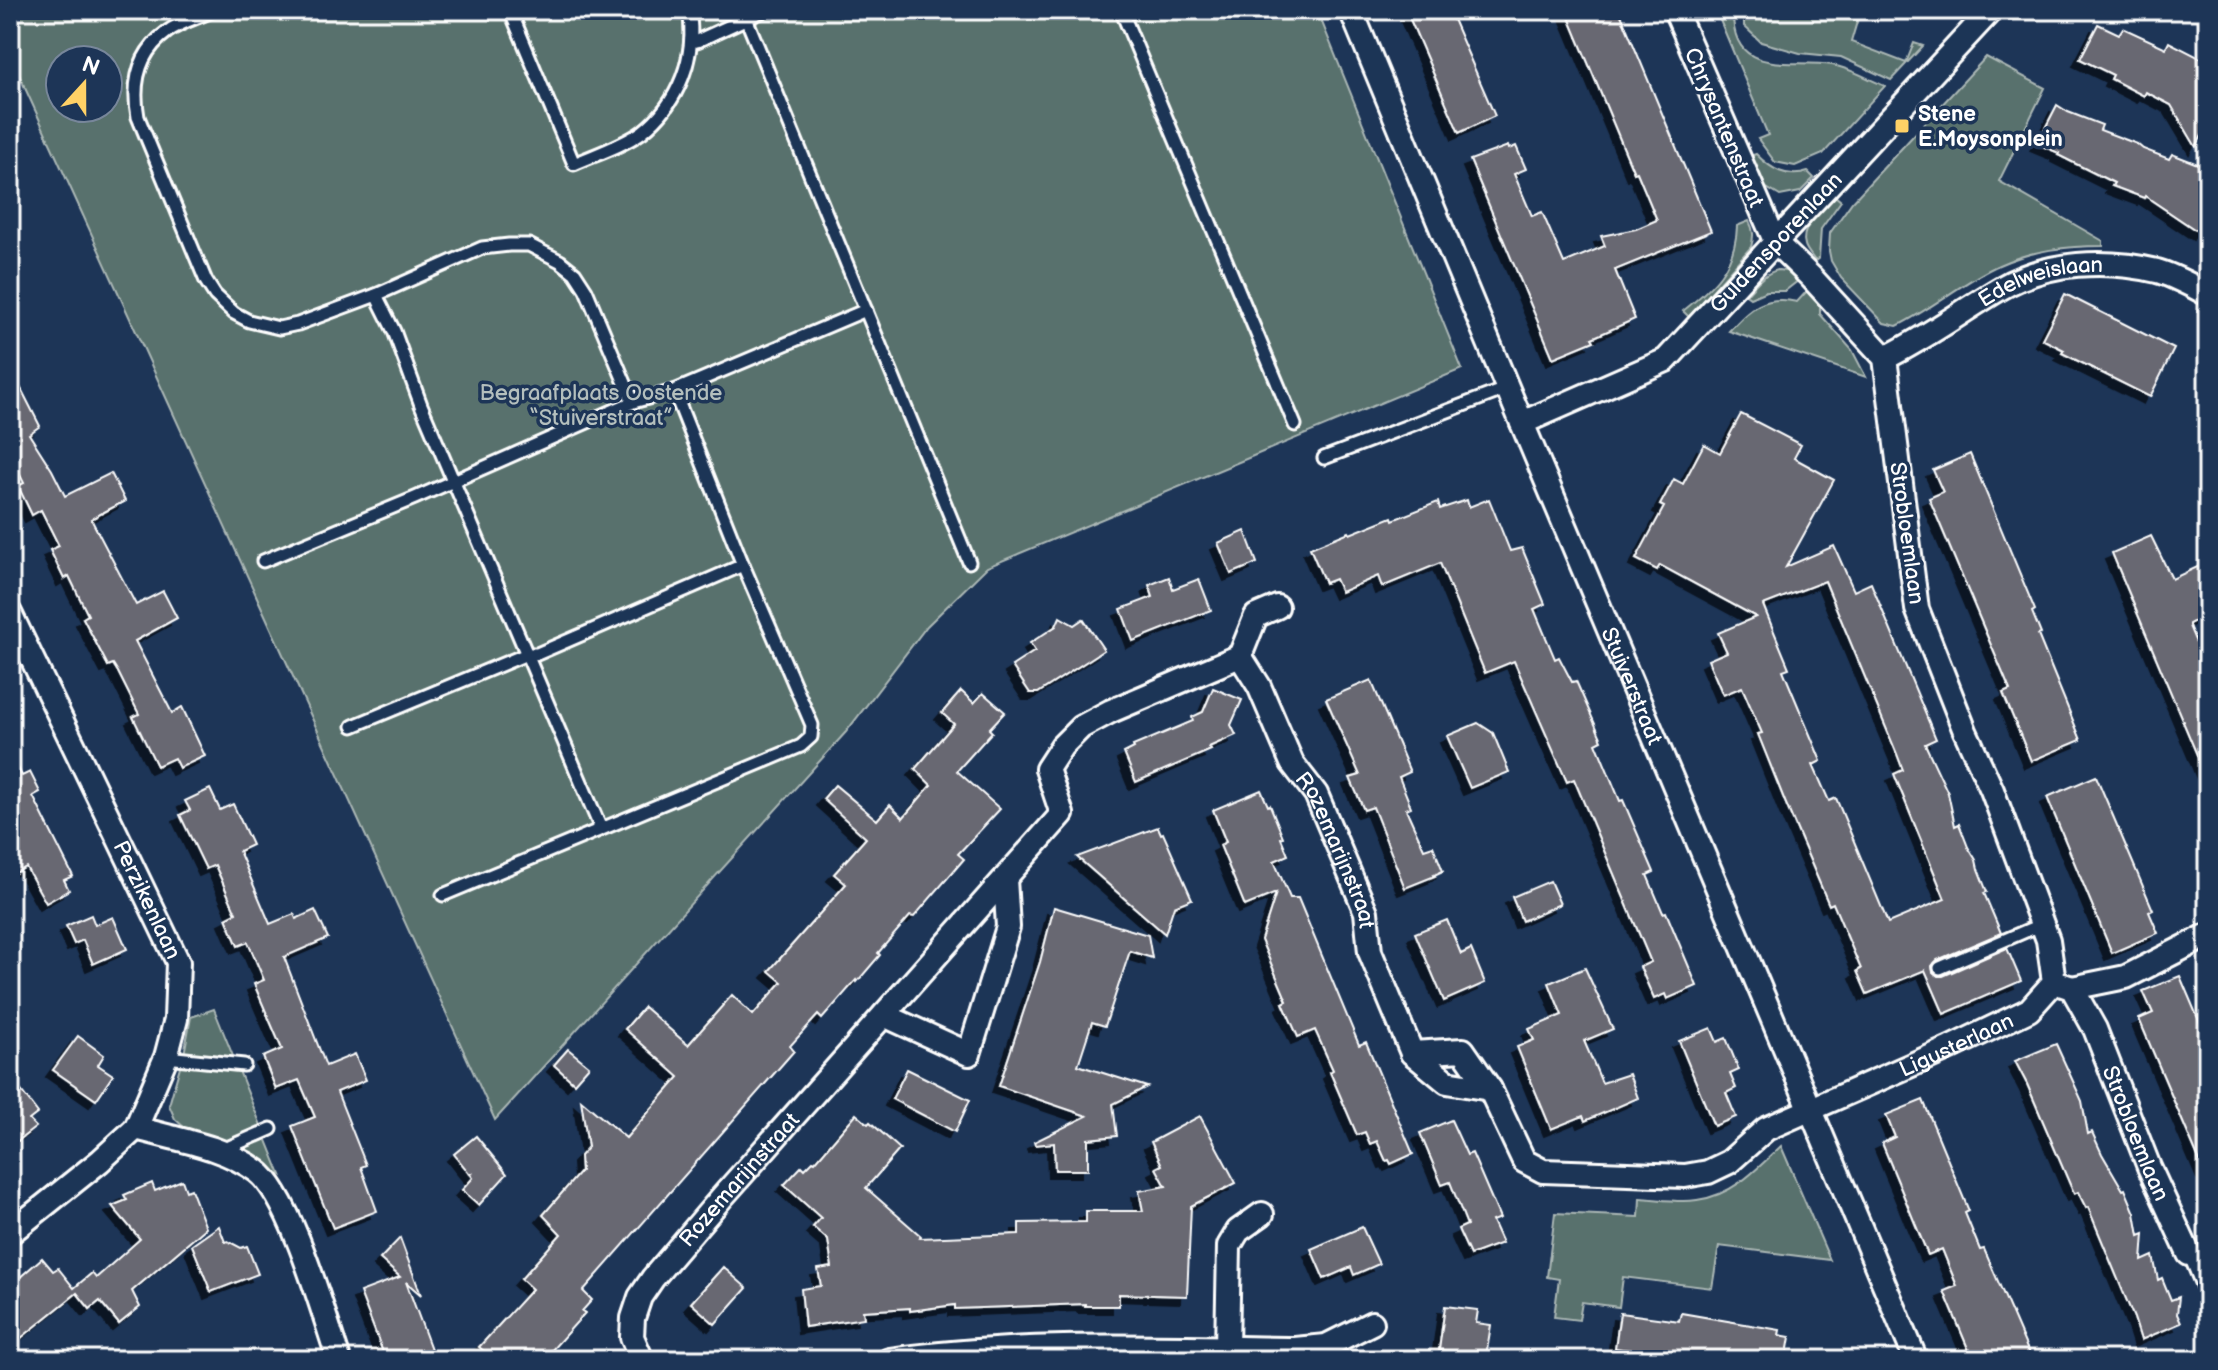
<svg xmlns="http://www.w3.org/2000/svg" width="2218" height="1370" font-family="'Balsamiq Sans',sans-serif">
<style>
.green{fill:#58716d;stroke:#acb8b6;stroke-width:2;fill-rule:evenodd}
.building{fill:#686772;stroke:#fff;stroke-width:2;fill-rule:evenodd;filter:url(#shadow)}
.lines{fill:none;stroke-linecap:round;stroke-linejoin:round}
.lane-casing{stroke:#fff;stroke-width:17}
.street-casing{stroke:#fff;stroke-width:28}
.lane{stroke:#1d3557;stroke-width:11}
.street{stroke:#1d3557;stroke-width:22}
.poi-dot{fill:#ffd166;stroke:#1d3557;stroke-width:3}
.labels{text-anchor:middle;stroke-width:7;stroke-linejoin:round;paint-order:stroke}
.poi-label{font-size:22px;font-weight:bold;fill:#fff;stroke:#1d3557;text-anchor:start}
.street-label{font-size:22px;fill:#fff;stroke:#1d3557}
.park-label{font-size:22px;fill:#b4bfbd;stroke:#1d3557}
</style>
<defs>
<filter id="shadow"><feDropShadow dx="-7" dy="7" stdDeviation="0" flood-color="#0009"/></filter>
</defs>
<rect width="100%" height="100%" fill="#1d3557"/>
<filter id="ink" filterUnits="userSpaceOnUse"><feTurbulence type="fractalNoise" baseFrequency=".0125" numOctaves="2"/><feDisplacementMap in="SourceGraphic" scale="16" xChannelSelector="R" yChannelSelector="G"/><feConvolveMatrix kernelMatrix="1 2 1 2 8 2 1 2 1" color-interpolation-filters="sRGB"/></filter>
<g filter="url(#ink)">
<!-- green -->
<g class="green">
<path d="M10,10H1317L1462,369L987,567L927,626L846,732L495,1120L10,55ZM60,60H108V108H60Z"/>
<path d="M1700,10H1733C1731,79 1789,58 1832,65C1850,68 1868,79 1885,86L1823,154L1795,166L1775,162L1758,139L1768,135L1717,13L1700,20L1697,14Z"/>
<path d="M1744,10H1820L1836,16L1838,10H1847L1859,15L1851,42L1906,63L1914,43L1923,46L1891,80L1841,57L1800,53L1761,42L1744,26Z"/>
<path d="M1986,57L2045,88L1999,181L2103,241V246C2066,246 2033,250 1999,265C1965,280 1932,309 1897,326L1884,323L1841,278L1831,261L1829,251L1830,233L1852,202Z"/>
<path d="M1756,154C1771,169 1787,179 1808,172L1814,178L1800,192L1780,196L1765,187L1750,156Z"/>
<path d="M1835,196L1841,201L1821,229L1819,258L1815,261C1812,256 1806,250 1805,245C1799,226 1824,208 1835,196Z"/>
<path d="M1749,221C1754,230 1754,237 1751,247L1689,317L1683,311C1713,287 1736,266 1737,226Z"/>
<path d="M1778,270L1786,271L1799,280L1785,291H1766L1750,298L1746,295C1756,284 1764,273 1778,270Z"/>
<path d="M1808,290L1820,302V314L1852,350L1866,377L1729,331C1750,309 1764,294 1797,302Z"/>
<path d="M214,1009L281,1175L240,1151L187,1130L175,1119L169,1105L185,1049L191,1017Z"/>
<path d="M1781,1146L1830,1260L1719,1246L1712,1288L1623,1277L1619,1307L1582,1302L1579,1320L1554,1317L1559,1279L1547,1277L1555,1213L1639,1217L1640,1198C1659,1199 1679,1203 1697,1200C1732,1196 1757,1169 1781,1146Z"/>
</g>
<!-- building -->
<g class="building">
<path d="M1406,10H1449L1495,116L1459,133Z"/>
<path d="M1566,10H1619L1711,231L1615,270L1635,319L1592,338L1594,341L1553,358L1470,160L1508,146L1509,149L1516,146L1526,169L1514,174L1532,216L1542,212L1564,263L1605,246L1601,236L1636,229L1657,220L1637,172L1634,173Z"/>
<path d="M2098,24L2119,34L2123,28L2166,48L2169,42L2208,62V124L2196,147L2171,105L2146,92L2144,96L2111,79L2113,75L2080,59Z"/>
<path d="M2057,105L2068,112L2102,125L2100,130L2137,144L2143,149L2169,159L2172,154L2208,168V218L2200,233L2145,196L2144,198L2112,186L2114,183L2058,155L2059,153L2037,144Z"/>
<path d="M2065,294L2174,349L2150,397L2062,353L2064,350L2042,339Z"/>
<path d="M10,367L40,426L29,434L52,470L65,496L111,473L125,501L91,519L136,605L163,591L177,618L135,641L172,713L182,707L205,756L179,768L174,758L157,766L133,717L139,714L118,672L113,664L108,666L83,618L88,615L69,576L64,579L50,550L59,546L41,510L32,515L18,486L24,483L10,455Z"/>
<path d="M1741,414L1801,445L1794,458L1834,480L1786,567L1834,546L1854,591L1871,583L1936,739L1925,744L1948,793L1955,826L1959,824L1968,847L1976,860L1978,869L1987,892L1984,893L2001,933L1937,960L1932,966L1933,972L1938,976H1943L2007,948L2021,981L1944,1014L1925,970L1867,994L1857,971L1861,969L1833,903L1829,905L1786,804L1758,734L1762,733L1742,687L1723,695L1708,660L1727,652L1718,633L1756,617L1660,565L1657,570L1636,559L1664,507L1660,505L1674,479L1683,484L1704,444L1720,453ZM1825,581L1897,754L1903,770L1894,774L1945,899L1888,923L1836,798L1829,801L1813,765L1821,761L1783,670L1789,668L1763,605Z"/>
<path d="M1970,454L2035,610L2032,612L2041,634L2038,635L2081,740L2031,761L2003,693L2010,690L1929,498L1943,492L1933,470Z"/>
<path d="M1489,499L1510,551L1522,548L1545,604L1534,609L1555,659L1559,657L1572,682L1576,681L1602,740L1596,743L1620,801L1623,800L1654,872L1647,875L1663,913L1666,912L1697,986L1667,999L1665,994L1654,999L1640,967L1651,962L1574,779L1567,782L1514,661L1485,673L1440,563L1382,587L1378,576L1341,592L1335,579L1325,583L1310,548L1349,532L1350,534L1392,517L1393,520L1438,502L1440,509L1467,500L1469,507Z"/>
<path d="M1245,531L1257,563L1231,574L1218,543Z"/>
<path d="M2151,536L2172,579L2208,562V614L2189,624V626L2208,671V781L2112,553Z"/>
<path d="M1169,577L1173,589L1199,579L1211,610L1133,641L1121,609L1153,597L1149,585Z"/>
<path d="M1060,617L1074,625L1083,619L1104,650L1038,693H1030L1012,666L1035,651L1030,643L1056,626Z"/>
<path d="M1371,680L1410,772L1399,777L1411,807L1406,809L1424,849L1433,846L1443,871L1434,875L1435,876L1405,888L1373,807L1364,810L1350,778L1360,775L1326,699Z"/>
<path d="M1213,688L1242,700L1231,725L1236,735L1209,747L1211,750L1136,782L1124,753L1134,748L1133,746L1193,721L1192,717L1203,712Z"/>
<path d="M961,691L974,703L983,693L1005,712L989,729L992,732L957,771L1000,809L958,854L964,859L914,917L910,916L878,953L880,955L857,982L856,980L822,1019L818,1015L790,1046L794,1051L583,1291L592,1300L582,1311L585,1313L543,1360H494L479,1347L532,1289L521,1279L561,1234L543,1215L581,1171L580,1156L588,1147L581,1100L626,1138L679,1077L625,1029L644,1007L688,1045L732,995L753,1015L782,982L769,971L846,884L834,874L866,838L823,799L835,785L877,820L890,805L903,818L931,785L915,769L954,724L942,713Z"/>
<path d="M1478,723L1493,733L1509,772L1470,788L1447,736Z"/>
<path d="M10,752L22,776L30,772L40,792L33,796L73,876L64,880L69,890L46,903L26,867L10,876Z"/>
<path d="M2096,776L2153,910L2149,912L2158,933L2112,953L2047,797Z"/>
<path d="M210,789L220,810L233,804L252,845L239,851L270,924L294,914L296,919L315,910L328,938L284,957L326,1066L355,1054L366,1080L337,1092L366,1165L361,1167L377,1211L333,1228L292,1126L315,1117L299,1080L276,1089L263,1057L282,1049L254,984L264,980L248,942L238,946L226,918L236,913L215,865L206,869L180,815L190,810L185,801Z"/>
<path d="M1261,790L1268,806L1270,805L1283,837L1281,838L1288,855L1274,861L1290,898H1298L1359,1045L1366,1042L1413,1154L1391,1164L1389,1160L1386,1161L1377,1141L1370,1144L1365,1132L1357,1135L1330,1072L1333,1070L1315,1030L1298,1037L1283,1003L1287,1001L1261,940L1276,893L1245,906L1220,845L1226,842L1213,810Z"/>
<path d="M1158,827L1161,834L1163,833L1192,899L1174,906L1165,934L1077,857Z"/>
<path d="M1550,881L1560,904L1522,921L1512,897Z"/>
<path d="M1054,907L1148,935L1152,958L1130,951L1105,1026L1092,1022L1078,1065L1147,1087L1113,1104L1117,1136L1088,1139V1170H1055L1054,1143L1035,1145L1034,1142L1087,1116L999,1086L1040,962Z"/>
<path d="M91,915L95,925L113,917L127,949L93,964L83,940L74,944L66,926Z"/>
<path d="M1447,920L1461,954L1471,949L1485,983L1444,1001L1415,933Z"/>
<path d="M1585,968L1613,1029L1584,1041L1594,1064L1602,1083L1629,1074L1638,1098L1585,1121L1583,1116L1551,1129L1517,1047L1534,1040L1529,1029L1562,1015L1549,983Z"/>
<path d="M2180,976L2208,1042V1181L2139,1019L2153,1013L2143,991Z"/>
<path d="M1711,1028L1717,1042L1726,1038L1739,1070L1730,1074L1736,1088L1726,1093L1736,1117L1714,1126L1679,1041Z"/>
<path d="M78,1036L104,1055L98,1065L113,1075L96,1100L53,1070Z"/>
<path d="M2056,1044L2082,1101L2088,1134L2092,1132L2102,1154L2123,1190L2125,1189L2135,1213L2139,1236L2144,1234L2142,1261L2153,1256L2158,1280L2162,1278L2171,1300L2179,1297L2177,1314L2181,1323L2141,1340L2134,1318L2088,1207L2086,1208L2078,1192L2074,1194L2027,1084L2015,1061Z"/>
<path d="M568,1049L589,1066L574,1083L554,1065Z"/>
<path d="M907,1069L970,1100L955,1132L892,1099Z"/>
<path d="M10,1076L38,1113L29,1120L36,1127L10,1147Z"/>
<path d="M1923,1100L1969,1211L1965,1213L1980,1250L1984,1249L2032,1360H1988L1985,1353L1972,1358L1944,1291L1957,1286L1942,1249L1928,1255L1882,1143L1895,1137L1886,1115Z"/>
<path d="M856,1114L868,1124L870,1122L900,1149L866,1188L921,1236L920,1238L1019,1234V1223L1086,1222V1211H1143L1139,1191L1166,1186L1156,1168L1162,1165L1151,1142L1200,1116L1236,1183L1191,1206L1187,1296L1119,1294V1306H1085V1304L955,1309V1305L910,1311V1308L863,1311L864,1318L805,1327L801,1289L821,1286L818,1269L832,1267L828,1240L813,1227L821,1218L784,1185L802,1166L805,1169L813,1161L815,1162Z"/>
<path d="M1451,1120L1467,1155L1472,1153L1500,1218L1492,1221L1502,1243L1470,1255L1458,1229L1467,1225L1450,1182L1442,1185L1420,1133Z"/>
<path d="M476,1136L507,1174L479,1205L462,1190L473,1178L471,1175L472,1173L470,1174L454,1154Z"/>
<path d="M182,1180L186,1191L191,1189L206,1228L132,1291L140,1307L119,1324L100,1301L90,1309L77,1293L10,1347V1286L42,1258L53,1271L58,1268L74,1288L92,1273L96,1278L140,1239L112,1206L127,1200L124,1195L152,1183L155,1191Z"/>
<path d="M219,1226L225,1242L228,1241L241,1248L247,1246L258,1274L211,1292L192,1245Z"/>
<path d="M1362,1227L1379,1264L1354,1275L1351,1267L1324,1279L1311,1249Z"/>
<path d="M400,1238L421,1295L406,1282L435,1360H386L360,1292L400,1277L380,1259Z"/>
<path d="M723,1267L747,1288L715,1324L691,1303Z"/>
<path d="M1445,1306L1478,1310L1476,1323L1491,1325L1486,1356L1439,1350Z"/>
<path d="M1620,1313L1679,1321L1681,1313L1780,1330L1779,1335L1790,1337L1786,1360H1659L1660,1354L1615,1348Z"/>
</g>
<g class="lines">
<defs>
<g id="lane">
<path d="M214,10C199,17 180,22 167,32C138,53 132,84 138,117L206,281L215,295L234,313L249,321L279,328L298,324L376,295L482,248L509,245H529L560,261L575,273L586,290L633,402"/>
<path d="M510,10L574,164C597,154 622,146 642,132C679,103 697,56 689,10"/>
<path d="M1121,10L1295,425"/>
<path d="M746,18L969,562"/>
<path d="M691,40L697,41L765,10"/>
<path d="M376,295L394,331L421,405L601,829"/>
<path d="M1324,458L1508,388"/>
<path d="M263,561L415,498L633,402L674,391L866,310"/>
<path d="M353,726L527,654H537L743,565"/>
<path d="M443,895L801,746L811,737L812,725L743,565L674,391"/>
<path d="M1940,968L2042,924"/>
<path d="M166,1057L244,1065"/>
<path d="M220,1151L271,1129"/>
<path d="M2189,1254L2205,1292L2208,1304"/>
</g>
<g id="street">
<path id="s1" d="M1351,10L1522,423L1916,1360"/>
<path id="s2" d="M1885,358C1926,338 1962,311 2001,288C2047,261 2107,259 2157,271C2175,276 2192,286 2208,294"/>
<path id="s3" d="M1522,423L1666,360L1991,10"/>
<path id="s4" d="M10,613L178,962L176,1019L166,1057L136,1128L100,1161L10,1233"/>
<path d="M1240,656L1256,616L1277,607"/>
<path id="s5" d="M2054,982L2072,988L2095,1029L2149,1167L2189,1254"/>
<path d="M2072,988L2126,977L2208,935"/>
<path d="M884,1015L969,1054L1008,927L1005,879"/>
<path id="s6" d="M1412,1053L1463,1050L1490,1089L1524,1161L1543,1171L1685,1176L1708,1172L1729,1162L1766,1129L1950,1048L2029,1010L2054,982L2048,940L1992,790L1965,731L1917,609L1885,358L1811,277L1776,243L1675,10"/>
<path d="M136,1128C175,1139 223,1146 257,1171C291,1196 324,1316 339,1360"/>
<path d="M1227,1348L1229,1246L1238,1231L1262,1214"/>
<path id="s7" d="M642,1360L632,1337L633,1318L640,1297L653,1278L723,1196L1062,814L1047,769L1062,746L1081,727L1111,711L1240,656L1259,686L1292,763L1316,794L1366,912L1370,952L1412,1053L1447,1082L1490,1089"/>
<path d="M889,1360C1024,1341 1160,1347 1295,1349L1326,1346L1372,1323"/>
</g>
</defs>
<!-- lane casing -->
<use href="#lane" class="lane-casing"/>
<!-- street casing -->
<use href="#street" class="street-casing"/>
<!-- lane -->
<use href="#lane" class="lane"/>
<!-- street -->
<use href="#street" class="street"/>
</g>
</g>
<!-- markers -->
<rect class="poi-dot" x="1894" y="118" width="16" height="16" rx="4"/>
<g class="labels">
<!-- poi labels -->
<g class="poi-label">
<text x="1918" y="121">Stene<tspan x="1918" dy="25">E.Moysonplein</tspan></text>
</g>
<!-- street labels -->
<g class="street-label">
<text transform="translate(1725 127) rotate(67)" y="8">Chrysantenstraat</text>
<text dy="8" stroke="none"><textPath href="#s3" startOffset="318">Guldensporenlaan</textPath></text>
<text dy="8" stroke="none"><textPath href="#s2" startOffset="176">Edelweislaan</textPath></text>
<text transform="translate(1908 533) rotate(82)" y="8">Strobloemlaan</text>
<text dy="8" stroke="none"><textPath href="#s1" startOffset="732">Stuiverstraat</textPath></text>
<text dy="8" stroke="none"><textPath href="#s7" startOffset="1202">Rozemarijnstraat</textPath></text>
<text dy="8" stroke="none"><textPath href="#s4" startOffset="318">Perzikenlaan</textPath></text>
<text dy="8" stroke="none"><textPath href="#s6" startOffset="646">Ligusterlaan</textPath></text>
<text dy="8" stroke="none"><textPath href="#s5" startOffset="178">Strobloemlaan</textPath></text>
<text dy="8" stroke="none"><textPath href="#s7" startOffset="220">Rozemarijnstraat</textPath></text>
</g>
<!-- park labels -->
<g class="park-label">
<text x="601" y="400">Begraafplaats Oostende<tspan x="601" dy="25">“Stuiverstraat”</tspan></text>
</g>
</g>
<!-- margin -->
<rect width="2218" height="1370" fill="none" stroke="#1d3557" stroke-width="40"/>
<rect x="20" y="20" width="2178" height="1330" fill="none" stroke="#fff" stroke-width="3" filter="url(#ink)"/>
<!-- north arrow -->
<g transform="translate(84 84) rotate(21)"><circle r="38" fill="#1d3557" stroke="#77869a" stroke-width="2"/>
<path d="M0-6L14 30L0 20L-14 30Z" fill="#ffd166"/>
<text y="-12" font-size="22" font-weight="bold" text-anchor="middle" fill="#ffffff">N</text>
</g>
</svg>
